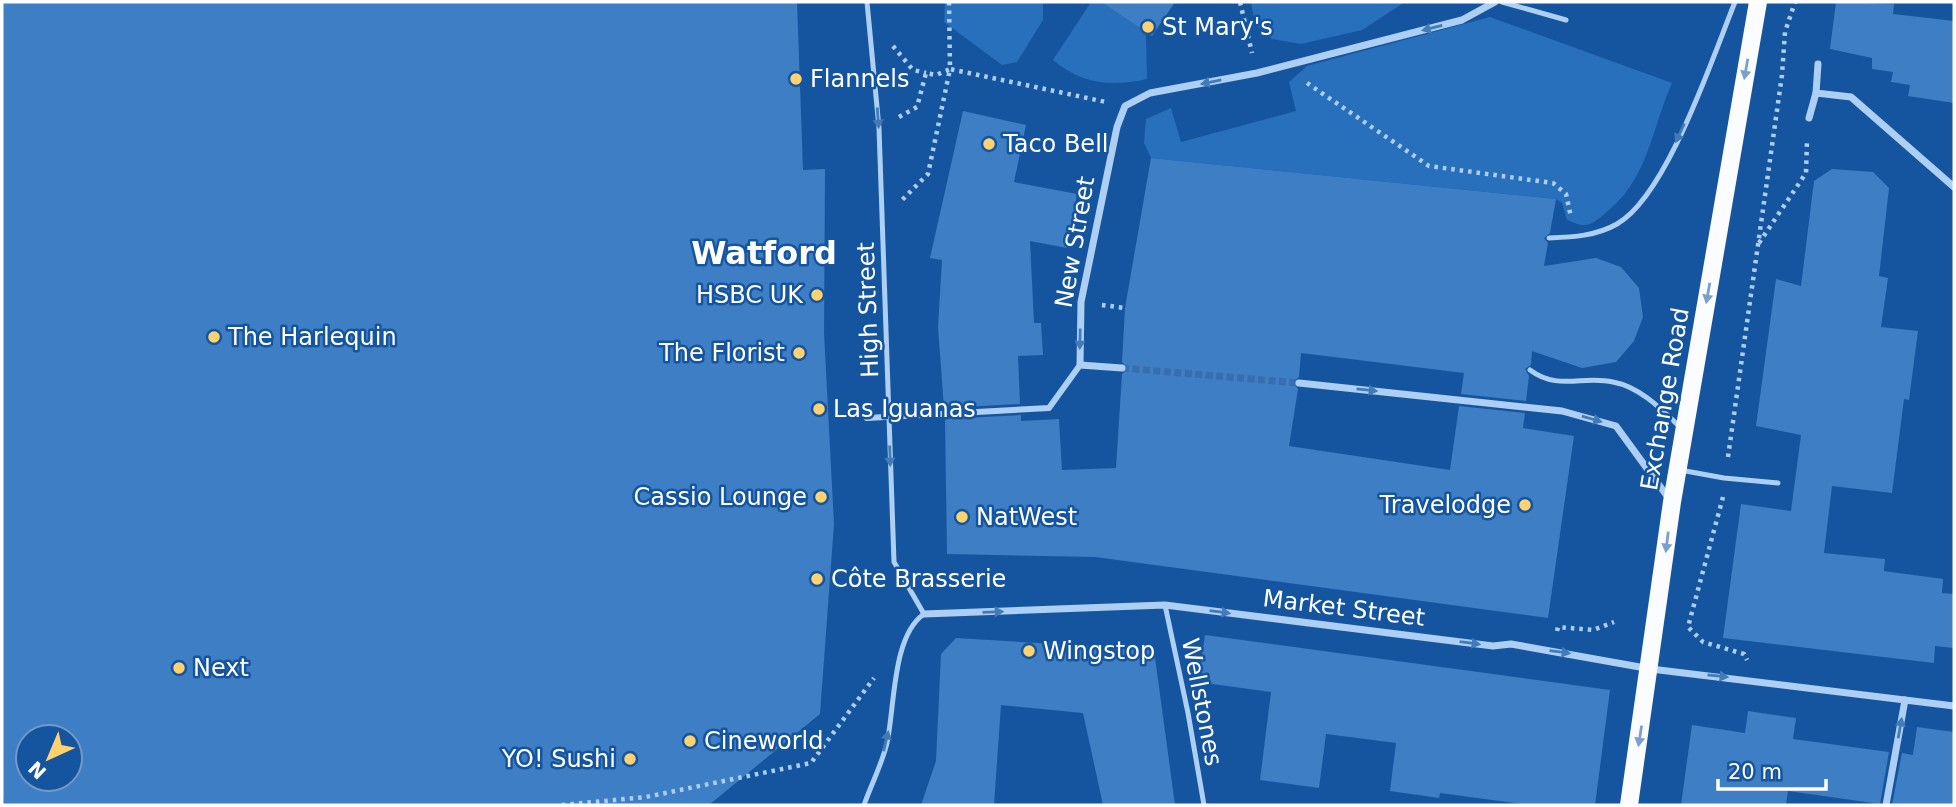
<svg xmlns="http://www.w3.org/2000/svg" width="1956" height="807" font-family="'DejaVu Sans',sans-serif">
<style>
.green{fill:#286fbc}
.building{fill:#3d7ec5;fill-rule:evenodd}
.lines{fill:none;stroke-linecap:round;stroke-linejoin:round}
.minor-tunnel{stroke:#386ead;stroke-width:7;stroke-dasharray:7 3.5;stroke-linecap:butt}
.path{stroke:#adcff3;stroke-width:4.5;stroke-dasharray:3.5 5;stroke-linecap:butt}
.service{stroke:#adcff3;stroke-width:5}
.pedestrian{stroke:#adcff3;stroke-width:6}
.minor{stroke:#adcff3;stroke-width:7}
.primary{stroke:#fafcff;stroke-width:18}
.oneway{fill:#437ab8}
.oneway2{fill:#7ca0ca}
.poi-dot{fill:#ffd270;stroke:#15559f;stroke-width:2.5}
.labels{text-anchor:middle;stroke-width:5;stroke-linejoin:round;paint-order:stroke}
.poi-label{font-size:24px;fill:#fff;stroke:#15559f;text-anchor:start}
.street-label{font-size:24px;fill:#fff;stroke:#15559f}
.district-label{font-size:32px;font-weight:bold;fill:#fff;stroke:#15559f}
</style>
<rect width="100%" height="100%" fill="#15559f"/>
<!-- green -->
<g class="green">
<path d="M945,2H1043V20L1017,62L1002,65L944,22Z"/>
<path d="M1091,2H1101L1152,36L1146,34L1147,79C1111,87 1081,84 1053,60Z"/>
<path d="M1251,2H1405L1362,30L1301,44L1272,39L1255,24Z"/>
<path d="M1490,17L1672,83C1650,133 1649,180 1602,216C1597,220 1590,226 1582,225C1578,225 1571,221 1567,220L1562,203L1556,199L1151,158L1144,143L1146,119L1171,108L1181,142L1296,111L1289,82L1307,66Z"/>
</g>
<!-- building -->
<g class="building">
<path d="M2,2H797L803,170L825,169L824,333L834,524L820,714L709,805H4L2,787ZM28,737H70V779H28Z"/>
<path d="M1101,2H1175L1152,36Z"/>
<path d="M1836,2L1894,4L1893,14L1954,21V103L1908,96L1910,85L1891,82L1893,72L1872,69V58L1830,49Z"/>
<path d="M963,111L1026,125L1014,182L1077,194L1067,248L1030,241L1034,323H1041L1043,355L1018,356L1020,404L944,408L938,327L942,260L930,258Z"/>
<path d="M1151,158L1556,199L1550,233L1544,238L1548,243L1544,266L1596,258L1621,267L1639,288L1643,317L1634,341L1616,362L1582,368L1532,351L1531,365L1525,369L1529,376L1526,401L1461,394L1464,373L1301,353L1299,377L1293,382L1298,389L1289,446L1450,470L1459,406L1525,413L1523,428L1574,436L1548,618L1095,557L947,554L945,419L1021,415V421L1059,419L1062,470L1116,468L1122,374L1128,368L1122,362L1125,308Z"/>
<path d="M1832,169L1873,172L1889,188L1879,276L1888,278L1881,327L1918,331L1909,400L1904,399L1892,493L1832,486L1824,553L1885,559L1884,571L1943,579L1942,593L1954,594V648L1935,646L1934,663L1723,638L1741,504L1791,511L1801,435L1756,426L1776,279L1801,286L1814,181Z"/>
<path d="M1205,635L1610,690L1595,805H1529L1440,793L1439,798L1390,791L1396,743L1326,734L1319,788L1260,780L1271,692L1198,682Z"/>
<path d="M956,638L1154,650L1175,805H1103L1083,713L1001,705L994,805H921L936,761L941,654Z"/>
<path d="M1748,711L1796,718L1793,739L1889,752L1880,804L1788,791L1786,805H1681L1692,725L1745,733Z"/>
<path d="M1917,727L1954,732V805H1892L1902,753L1913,755Z"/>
</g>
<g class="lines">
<!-- minor-tunnel -->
<path class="minor-tunnel" d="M1122,368L1299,383"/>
<!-- path -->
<g class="path">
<path d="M949,2L950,69L1106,102"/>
<path d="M1240,2L1252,53"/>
<path d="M893,46L913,70L926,73"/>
<path d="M1307,83L1429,166L1553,183L1566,194L1571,217"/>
<path d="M899,117L917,107L926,73L936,75L950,69L928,174L902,200"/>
<path d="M1759,243L1806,173L1807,140"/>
<path d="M1102,305L1125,308"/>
<path d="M1728,457L1782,75L1785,32L1795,2"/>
<path d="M1723,497L1688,627L1703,642L1744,654L1747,660"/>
<path d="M1557,631L1558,627L1593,630L1614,622"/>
<path d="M562,805L646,797L811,763L874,678"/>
</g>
<!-- service -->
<g class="service">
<path d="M1502,2L1566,20"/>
<path d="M1549,238C1573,237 1596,236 1617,224C1667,196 1713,56 1735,2"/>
<path d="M1530,370C1558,391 1583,375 1613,382C1640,387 1661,409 1680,427"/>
<path d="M1680,470L1724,478L1778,483"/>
<path d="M1165,605L1188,713L1204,805"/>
<path d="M864,805C871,785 882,764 887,743C895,706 892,636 924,614L894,562L879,128L867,2"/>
</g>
<!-- pedestrian -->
<path class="pedestrian" d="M867,418L1049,408L1080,365"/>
<!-- minor -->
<g class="minor">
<path d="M1816,93L1851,97L1954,187"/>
<path d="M1809,118L1816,93L1818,64"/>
<path d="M1122,368L1080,365L1081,302L1117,127L1125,106L1150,93L1257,73L1462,20L1495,2"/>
<path d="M1299,383L1562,411L1616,426L1670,500"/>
<path d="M924,614L1165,605L1493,646L1511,644L1651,669L1954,706"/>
<path d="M1886,805L1905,700"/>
</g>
<!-- primary -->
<path class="primary" d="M1629,805L1672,502L1758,2"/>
</g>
<!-- one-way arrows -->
<defs><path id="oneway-solid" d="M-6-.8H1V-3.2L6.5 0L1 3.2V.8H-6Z" transform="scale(1.75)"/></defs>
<g class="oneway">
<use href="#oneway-solid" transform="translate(1432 28) rotate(166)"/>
<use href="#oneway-solid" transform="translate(1211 82) rotate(169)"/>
<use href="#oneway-solid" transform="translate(878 118) rotate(86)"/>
<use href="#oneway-solid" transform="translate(1680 133) rotate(115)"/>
<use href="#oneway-solid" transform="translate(1080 339) rotate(91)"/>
<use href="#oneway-solid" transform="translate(1367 390) rotate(6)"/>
<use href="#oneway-solid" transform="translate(1592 419) rotate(16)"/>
<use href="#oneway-solid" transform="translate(890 456) rotate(88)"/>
<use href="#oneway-solid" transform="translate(993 612) rotate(-2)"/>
<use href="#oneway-solid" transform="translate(1220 612) rotate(7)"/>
<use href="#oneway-solid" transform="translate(1470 643) rotate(7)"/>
<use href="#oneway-solid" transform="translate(1560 652) rotate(7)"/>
<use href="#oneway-solid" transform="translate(1718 676) rotate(6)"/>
<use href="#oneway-solid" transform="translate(1900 728) rotate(-80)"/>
<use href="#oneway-solid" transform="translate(886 741) rotate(-77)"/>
</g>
<g class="oneway2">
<use href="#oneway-solid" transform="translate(1746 69) rotate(100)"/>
<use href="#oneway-solid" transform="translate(1708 293) rotate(100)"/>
<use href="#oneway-solid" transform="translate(1667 542) rotate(97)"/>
<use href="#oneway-solid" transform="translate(1640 736) rotate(99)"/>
</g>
<!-- markers -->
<g class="poi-dot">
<circle cx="1148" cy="27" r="7"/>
<circle cx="796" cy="79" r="7"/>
<circle cx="989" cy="144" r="7"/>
<circle cx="817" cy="295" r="7"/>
<circle cx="214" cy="337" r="7"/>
<circle cx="799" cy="353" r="7"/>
<circle cx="819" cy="409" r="7"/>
<circle cx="821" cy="497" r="7"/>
<circle cx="1525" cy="505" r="7"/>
<circle cx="962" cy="517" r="7"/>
<circle cx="817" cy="579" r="7"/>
<circle cx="1029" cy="651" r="7"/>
<circle cx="179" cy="668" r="7"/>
<circle cx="690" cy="741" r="7"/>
<circle cx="630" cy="759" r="7"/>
</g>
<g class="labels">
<!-- poi labels -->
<g class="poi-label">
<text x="1162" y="35">St Mary's</text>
<text x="810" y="87">Flannels</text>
<text x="1003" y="152">Taco Bell</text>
<text x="803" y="303" text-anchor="end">HSBC UK</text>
<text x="228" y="345">The Harlequin</text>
<text x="785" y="361" text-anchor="end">The Florist</text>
<text x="833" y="417">Las Iguanas</text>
<text x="807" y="505" text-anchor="end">Cassio Lounge</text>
<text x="1511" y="513" text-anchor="end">Travelodge</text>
<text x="976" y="525">NatWest</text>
<text x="831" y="587">Côte Brasserie</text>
<text x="1043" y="659">Wingstop</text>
<text x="193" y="676">Next</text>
<text x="704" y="749">Cineworld</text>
<text x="616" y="767" text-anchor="end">YO! Sushi</text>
</g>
<!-- street labels -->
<g class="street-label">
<text transform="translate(1075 242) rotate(-80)" y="8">New Street</text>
<text transform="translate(868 310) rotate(-92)" y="8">High Street</text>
<text transform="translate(1665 399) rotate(-80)" y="8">Exchange Road</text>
<text transform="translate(1344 608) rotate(7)" y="8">Market Street</text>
<text transform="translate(1202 702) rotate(79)" y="8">Wellstones</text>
</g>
<!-- district labels -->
<g class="district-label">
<text x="764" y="264">Watford</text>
</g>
</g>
<!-- border -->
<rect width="1956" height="807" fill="none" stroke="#ffffff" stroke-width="7"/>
<!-- north arrow -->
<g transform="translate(49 758) rotate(224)"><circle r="33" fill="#15559f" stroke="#7399c5" stroke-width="2"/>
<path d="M0-5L12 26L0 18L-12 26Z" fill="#ffd270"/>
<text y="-10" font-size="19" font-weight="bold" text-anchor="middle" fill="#ffffff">N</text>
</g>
<!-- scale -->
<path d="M1718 779v10h108v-10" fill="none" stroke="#ffffff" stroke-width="3.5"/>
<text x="1728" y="779" font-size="21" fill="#ffffff" stroke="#15559f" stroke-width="5" paint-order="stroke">20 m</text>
</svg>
